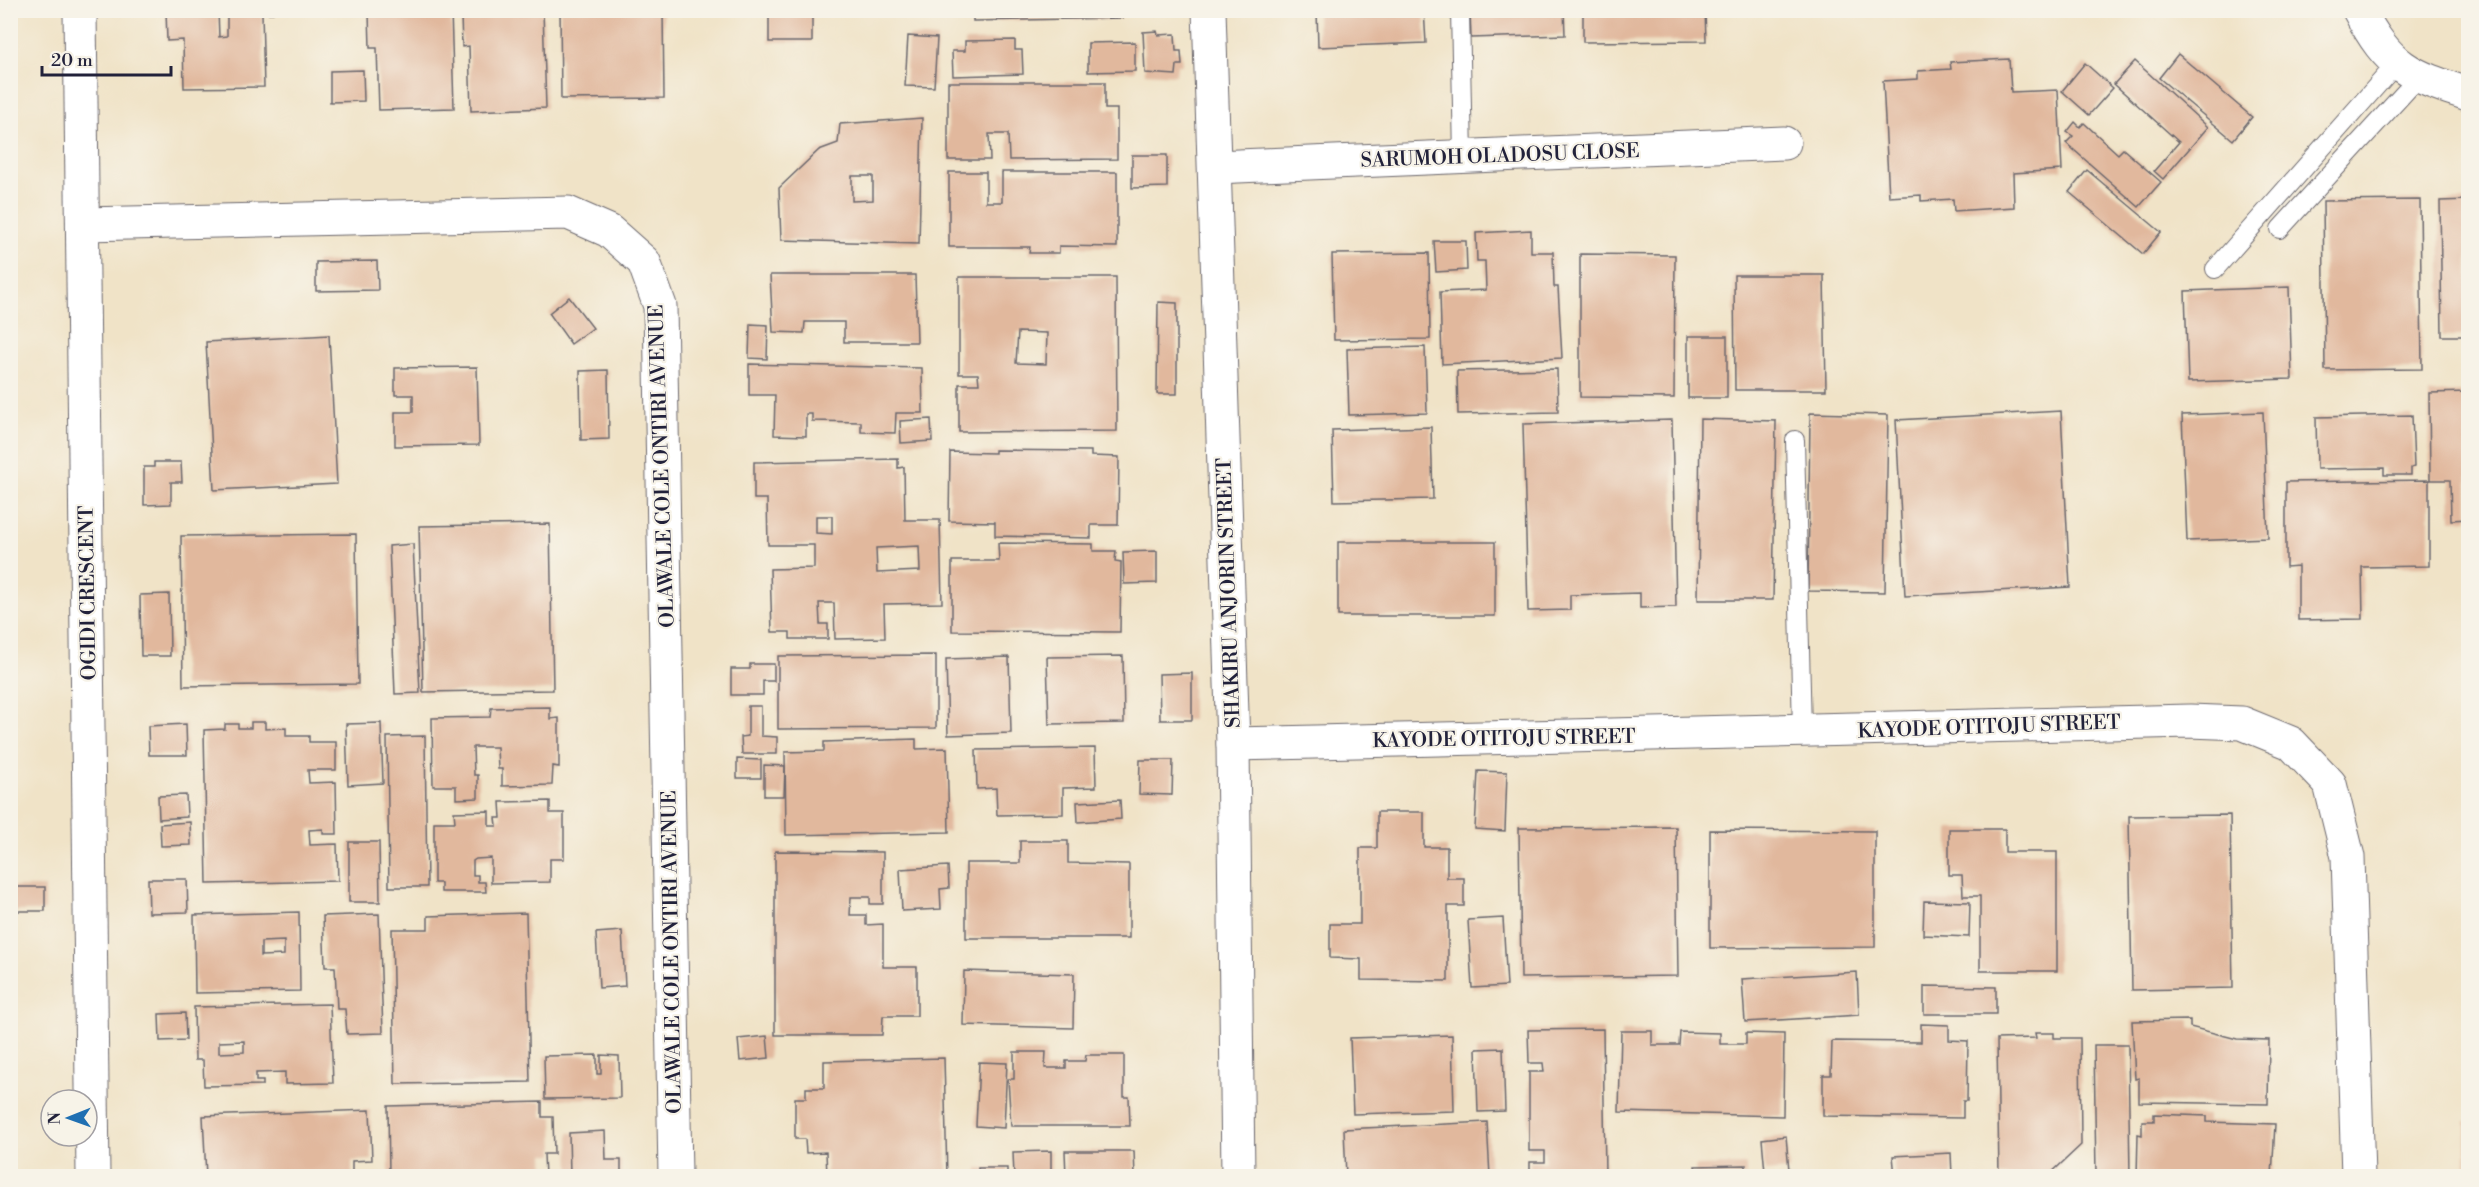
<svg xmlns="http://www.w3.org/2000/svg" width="2479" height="1187" font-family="'Libre Bodoni',serif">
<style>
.building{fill:#e1b89d;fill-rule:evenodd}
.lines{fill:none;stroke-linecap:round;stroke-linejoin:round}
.service-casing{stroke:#6a666c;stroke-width:20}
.minor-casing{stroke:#6a666c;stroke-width:35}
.service{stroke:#fff;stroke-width:18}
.minor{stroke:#fff;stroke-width:33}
.labels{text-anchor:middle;stroke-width:4.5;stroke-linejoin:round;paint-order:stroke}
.street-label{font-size:20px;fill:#22223b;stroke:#f7f3e8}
</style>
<rect width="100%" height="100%" fill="#f7f3e8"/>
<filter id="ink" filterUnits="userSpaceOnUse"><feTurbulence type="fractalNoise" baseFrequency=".0167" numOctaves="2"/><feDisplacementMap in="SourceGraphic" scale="12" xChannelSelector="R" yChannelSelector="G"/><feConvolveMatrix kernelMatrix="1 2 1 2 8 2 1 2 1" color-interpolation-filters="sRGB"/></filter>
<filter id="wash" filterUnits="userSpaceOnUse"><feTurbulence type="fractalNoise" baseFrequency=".008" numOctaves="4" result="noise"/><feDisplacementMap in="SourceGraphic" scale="24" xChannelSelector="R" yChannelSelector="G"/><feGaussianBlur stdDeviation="1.35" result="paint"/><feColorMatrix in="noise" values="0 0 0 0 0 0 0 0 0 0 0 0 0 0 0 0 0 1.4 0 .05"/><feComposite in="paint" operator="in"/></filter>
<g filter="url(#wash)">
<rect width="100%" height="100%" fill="#f0e3c7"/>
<g id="blocks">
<!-- building -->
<g class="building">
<path d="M166,10H218L219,37L227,36V10H273V13H262L264,87L184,88L183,40L167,41Z"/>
<path d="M376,10H451L454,108L379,110L377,48H370L369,13Z"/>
<path d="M470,10H543L546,108L471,111L469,46L462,47L461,15L470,14Z"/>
<path d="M560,10H663L664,98L561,99Z"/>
<rect x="769" y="10" width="43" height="32"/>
<path d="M973,10H1122V18L973,21Z"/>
<path d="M1317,10H1424L1426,43L1318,47Z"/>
<path d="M1470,10H1564L1565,35L1471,38Z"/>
<path d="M1583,10H1705L1706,41L1583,42Z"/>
<path d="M1157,31L1158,35L1175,34L1176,51H1181L1182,65H1177L1176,75L1145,73L1143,32Z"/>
<path d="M908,36L937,38L934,87L905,86Z"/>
<path d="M1015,40V50H1022L1023,74L953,76L952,51H965V41Z"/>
<path d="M1135,42V71L1088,72V43Z"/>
<path d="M2178,54L2252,117L2233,140L2159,78Z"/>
<path d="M2009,59L2011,92L2058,90L2062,170L2013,173L2014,207L1954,211L1953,199L1921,201V195L1889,197L1883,81L1918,79V71L1951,69L1950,62Z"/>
<path d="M2135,61L2208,127L2163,179L2154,171L2179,142L2114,84Z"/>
<path d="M2085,63L2113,88L2089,115L2062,91Z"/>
<path d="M363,70L364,101L330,102V71Z"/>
<path d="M948,82H1105V109H1117V159L1009,160L1008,134H989L990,160H948Z"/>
<path d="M922,118L919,244L781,240L779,188L819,150L838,143L840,124ZM852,176H873V200L852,201Z"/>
<path d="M2075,122L2080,127L2084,123L2118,154L2123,149L2161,182L2139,207L2066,143L2073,136L2067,132Z"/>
<path d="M1132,155H1167V187L1132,188Z"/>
<path d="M2087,170L2161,232L2143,254L2069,192Z"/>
<path d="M949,172H986V202H1002V172H1117V247L1059,246V253H1029L1030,247H949Z"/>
<path d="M2420,200L2422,369L2325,370L2323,201Z"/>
<path d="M2468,200V336H2442L2440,201Z"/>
<path d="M1531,230V252H1553L1554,287H1558L1562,358L1442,364L1440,292L1486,290L1485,261H1477L1476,233Z"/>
<path d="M1434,241H1466L1467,270L1436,272Z"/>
<path d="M1429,253L1430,339L1334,340L1332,254Z"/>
<path d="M1580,254L1675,255L1674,398L1580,397Z"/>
<path d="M377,261L378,290L316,291V262Z"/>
<path d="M770,275H915L917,342H844V322H805L804,333L773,332Z"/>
<path d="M1734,275H1824L1826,390H1735Z"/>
<path d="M959,277H1116L1117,431L959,432V384H979L978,374H959ZM1018,332L1047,333L1046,364L1016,363Z"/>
<path d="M2289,287L2292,379L2188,382L2185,291Z"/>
<path d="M569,297L593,328L571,344L549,313Z"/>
<path d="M1158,302L1177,303V394H1157Z"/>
<path d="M750,324L768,325L767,359L749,358Z"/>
<path d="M329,335L337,484L214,490L206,342Z"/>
<rect x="1688" y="336" width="39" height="62"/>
<path d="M1425,347L1427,413L1349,415L1347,349Z"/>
<path d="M749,364L922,368L923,413H896L895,433L861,432V422L812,421V414H806V436L774,435L775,395H749Z"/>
<path d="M477,367L479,445L395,446V412H413V395H395V368Z"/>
<path d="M1557,369L1558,412L1458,414L1457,371Z"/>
<path d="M608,370L609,439L581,440L580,371Z"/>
<path d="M2468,392V519L2451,520L2450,480H2430L2429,393Z"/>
<path d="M2061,411L2070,587L1905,596L1896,420Z"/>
<path d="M2263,412L2268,538L2187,541L2182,415Z"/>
<path d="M1810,413L1888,415L1885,592L1808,591Z"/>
<path d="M2412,415L2414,467L2411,468V475H2384V468L2317,469L2316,417Z"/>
<path d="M931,419L932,441L901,443L900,421Z"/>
<path d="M1700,419L1776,421L1773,600H1698Z"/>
<path d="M1672,420L1676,607L1640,608V593L1570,595V610L1528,611L1523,424Z"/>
<path d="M1431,427L1433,499L1334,501L1332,430Z"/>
<path d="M995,450L1091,451V456L1119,457L1118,525H1091V538L995,536V522L949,521L950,452L995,453Z"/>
<path d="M898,459V468L904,467L905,520H940L942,603L884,604L885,638L835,639L834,603H819L820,624H828V639H790V632H772L770,569L814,568V545H768L767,499H754V462ZM816,516H832V534L816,533ZM919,546L920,571L877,573L876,548Z"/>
<path d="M154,462H181L182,482H171V504L144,505V467H154Z"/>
<path d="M2429,480V566L2362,567L2363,619L2298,620V566L2286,567V482Z"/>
<path d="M550,524L553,690L423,692L419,526Z"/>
<path d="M356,534L358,684L183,686L181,536Z"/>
<rect x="1338" y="542" width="157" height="74"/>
<path d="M998,543L1093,544V551H1116L1115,561L1121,562L1120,632L952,631V561H999Z"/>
<path d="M413,544L420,693L395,694L389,546Z"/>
<path d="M1157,551V583L1124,584L1123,552Z"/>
<path d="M169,594L170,656H141L140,595Z"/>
<path d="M936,655V728L778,729V656Z"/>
<path d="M1123,656L1124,723L1049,724L1047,657Z"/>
<path d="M1009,657L1011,733L948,735L946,659Z"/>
<path d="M750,664H774V681H763V695H731V669H750Z"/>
<path d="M1192,673V720H1160L1159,674Z"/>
<path d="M748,706H761V736L777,737V754H742L741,737L748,736Z"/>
<path d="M550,707V719L559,718V767L553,766L552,785L502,786V769H498L497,747H473L474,775H478V798L456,799V786H433L432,718L490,717L491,708Z"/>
<path d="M251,722H265V729L286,728V736H309V742H336V770H308L309,783L336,782L337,834H323V829L309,830L310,845L337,844L338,881L207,884L204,730L225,729V724H238V728H251Z"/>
<path d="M381,723L383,783L348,785L346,724Z"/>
<path d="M186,724L187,755H149L148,726Z"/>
<path d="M425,736L427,887H389L387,737Z"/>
<path d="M916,739V749L947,748L949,832L786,835L785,752L824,751V742Z"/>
<path d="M1095,748L1096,787L1063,788V814L997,815L996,788L977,789L976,750Z"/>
<path d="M737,759L761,760V778H737Z"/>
<path d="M1140,760H1173L1172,795L1139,794Z"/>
<path d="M764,765L785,766L784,796H764Z"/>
<path d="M1478,771L1507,772L1505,831L1475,829Z"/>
<path d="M186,795L187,817L159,819L158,796Z"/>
<path d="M1120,800L1121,819L1078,822L1077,802Z"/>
<path d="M550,801V813H564V859H550V882L491,883V858L476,859L473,861V875H478V882H485L486,892H441V883H434V822H455L454,812L489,811V826H497L496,818H501L500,802Z"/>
<path d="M1377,812H1424V847H1447V878H1464V906H1448V981L1361,980V959L1330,958V924H1360V848H1377Z"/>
<path d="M2230,815L2233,988L2132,990L2129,816Z"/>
<path d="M190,822L191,845L161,846L160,824Z"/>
<path d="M1676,827L1678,976L1521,978L1519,828Z"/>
<path d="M1949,829H2005V852H2057V971H1980V896H1963L1962,875H1949Z"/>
<path d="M1710,830L1875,831V947L1710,948Z"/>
<path d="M1020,841H1068V863L1129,864V938H966V863H1020Z"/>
<path d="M349,842H379L380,902H349Z"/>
<path d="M775,851L883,852V904H870V897H851L850,915H866V925L883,924V967H917V1016H883L882,1035H775Z"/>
<path d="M948,866L949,888L940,889L941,909L902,911L900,869Z"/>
<path d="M148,879H187L188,912L149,913Z"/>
<rect x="10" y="887" width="35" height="24"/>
<path d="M1924,901L1970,902L1969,937L1923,935Z"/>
<path d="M299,912L300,991L195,993L194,915ZM284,941V955L261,956V942Z"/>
<path d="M526,913L530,1082L395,1084L392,929H428V916Z"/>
<path d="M379,914L383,1033L347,1034L345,1009H337L335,967H325L323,916Z"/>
<path d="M1503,918L1507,986L1472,988L1468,920Z"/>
<path d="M622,931L625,986L599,988L596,933Z"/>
<path d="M964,971L1074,974L1073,1028L963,1025Z"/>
<path d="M1857,972L1859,1015L1745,1022L1742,979Z"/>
<path d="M1924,986L1996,987V1014H1924Z"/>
<path d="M330,1004L333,1083L285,1084V1072L256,1073V1081H263V1085L204,1086L203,1060H195L194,1007ZM244,1041V1052L219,1053V1042Z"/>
<path d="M185,1013L186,1040L160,1041L159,1014Z"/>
<path d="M2190,1020V1027L2237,1039L2269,1040L2268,1104L2139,1102V1078L2135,1079L2132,1021Z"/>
<path d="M1921,1024L1949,1025V1040L1968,1041L1967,1101H1963V1118L1823,1116V1075H1831L1832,1041L1921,1042Z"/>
<path d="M1603,1029L1605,1176H1530V1162H1545V1151H1529V1072H1544L1543,1063H1529L1528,1030Z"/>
<path d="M1621,1031H1652V1045H1679L1680,1032L1720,1033V1044H1746V1033L1784,1034L1783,1116L1619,1112Z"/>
<path d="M2035,1033H2054V1038H2080L2081,1145L2048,1176H1999L1997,1039L2036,1038Z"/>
<path d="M1452,1035L1454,1111L1353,1114L1350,1038Z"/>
<path d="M767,1036L769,1058L740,1061L738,1039Z"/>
<path d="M2094,1045H2128L2130,1176H2096Z"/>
<path d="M1503,1048L1505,1111L1478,1112L1476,1049Z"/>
<path d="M1014,1052H1046L1045,1068H1066V1061H1085L1086,1055H1124V1097H1129L1130,1126H1011L1008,1079H1014Z"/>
<path d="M597,1055V1074H601V1055L619,1056L620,1098L545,1099L544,1056Z"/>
<path d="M944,1058L947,1176H827L826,1152L806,1153L805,1139H795V1098H806V1088H824V1061Z"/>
<path d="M979,1062L1007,1063L1004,1128L976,1126Z"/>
<path d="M542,1102V1117H553L554,1154H544L545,1176H389L388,1106Z"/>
<path d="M370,1110L372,1160L352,1161V1176H206L203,1116Z"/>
<path d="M2154,1114L2207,1116V1122L2275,1124L2272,1176H2137L2138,1134L2142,1135V1121H2154Z"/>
<rect x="2466" y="1121" width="2" height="49"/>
<path d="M1487,1122L1490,1176H1346L1344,1129Z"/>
<path d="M605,1131L606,1160H621V1176H570L569,1133Z"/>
<path d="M1786,1136L1789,1170L1765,1172L1762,1139Z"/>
<path d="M1051,1151V1176H1014L1013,1152Z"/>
<path d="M1065,1151H1134L1135,1176H1066Z"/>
<path d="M1951,1153L1952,1176H1895L1893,1156Z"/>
<path d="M1746,1165V1176H1696L1695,1166Z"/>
<rect x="978" y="1168" width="29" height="8"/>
</g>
</g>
</g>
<g filter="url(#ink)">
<use href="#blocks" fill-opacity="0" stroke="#6a666c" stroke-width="1.5"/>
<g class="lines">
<defs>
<g id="service">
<path d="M1460,10L1463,157"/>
<path d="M2280,229L2418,78"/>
<path d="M2215,269L2397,63"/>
<path d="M1795,440L1802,731"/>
</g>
<g id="minor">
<path d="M80,10L93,1176"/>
<path d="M1209,10L1233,744L1238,1176"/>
<path d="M2359,10C2389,68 2409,75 2468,94"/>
<path d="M1215,167L1784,143"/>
<path d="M84,224L568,213L609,231L644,262L660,306L675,1176"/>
<path d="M1233,744L2190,721L2242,723L2291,743L2330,784L2348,857L2358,1176"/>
</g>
</defs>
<!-- service casing -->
<use href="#service" class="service-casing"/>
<!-- minor casing -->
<use href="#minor" class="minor-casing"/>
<!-- service -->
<use href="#service" class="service"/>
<!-- minor -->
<use href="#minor" class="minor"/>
</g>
</g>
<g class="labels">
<!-- street labels -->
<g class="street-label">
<text transform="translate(1500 155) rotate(-2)" y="7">SARUMOH OLADOSU CLOSE</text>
<text transform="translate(661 466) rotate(-92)" y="7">OLAWALE COLE ONTIRI AVENUE</text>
<text transform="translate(87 593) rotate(-91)" y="7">OGIDI CRESCENT</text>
<text transform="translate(1228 593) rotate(-92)" y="7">SHAKIRU ANJORIN STREET</text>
<text transform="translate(1989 726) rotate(-2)" y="7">KAYODE OTITOJU STREET</text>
<text transform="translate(1504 738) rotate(-1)" y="7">KAYODE OTITOJU STREET</text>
<text transform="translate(671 952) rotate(-91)" y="7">OLAWALE COLE ONTIRI AVENUE</text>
</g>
</g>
<!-- margin -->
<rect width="2479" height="1187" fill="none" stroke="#f7f3e8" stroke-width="36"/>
<!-- north arrow -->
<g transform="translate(69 1118) rotate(269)"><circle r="28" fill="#f7f3e8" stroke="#a29fa3" stroke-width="1.5"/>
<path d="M0-4.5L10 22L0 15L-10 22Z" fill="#1f6fb2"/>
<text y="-9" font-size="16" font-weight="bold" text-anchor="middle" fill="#22223b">N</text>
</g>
<!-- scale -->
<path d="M42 66v9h129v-9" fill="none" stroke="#22223b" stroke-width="3"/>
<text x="51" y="66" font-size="18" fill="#22223b" stroke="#f7f3e8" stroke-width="4.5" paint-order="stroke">20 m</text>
</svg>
